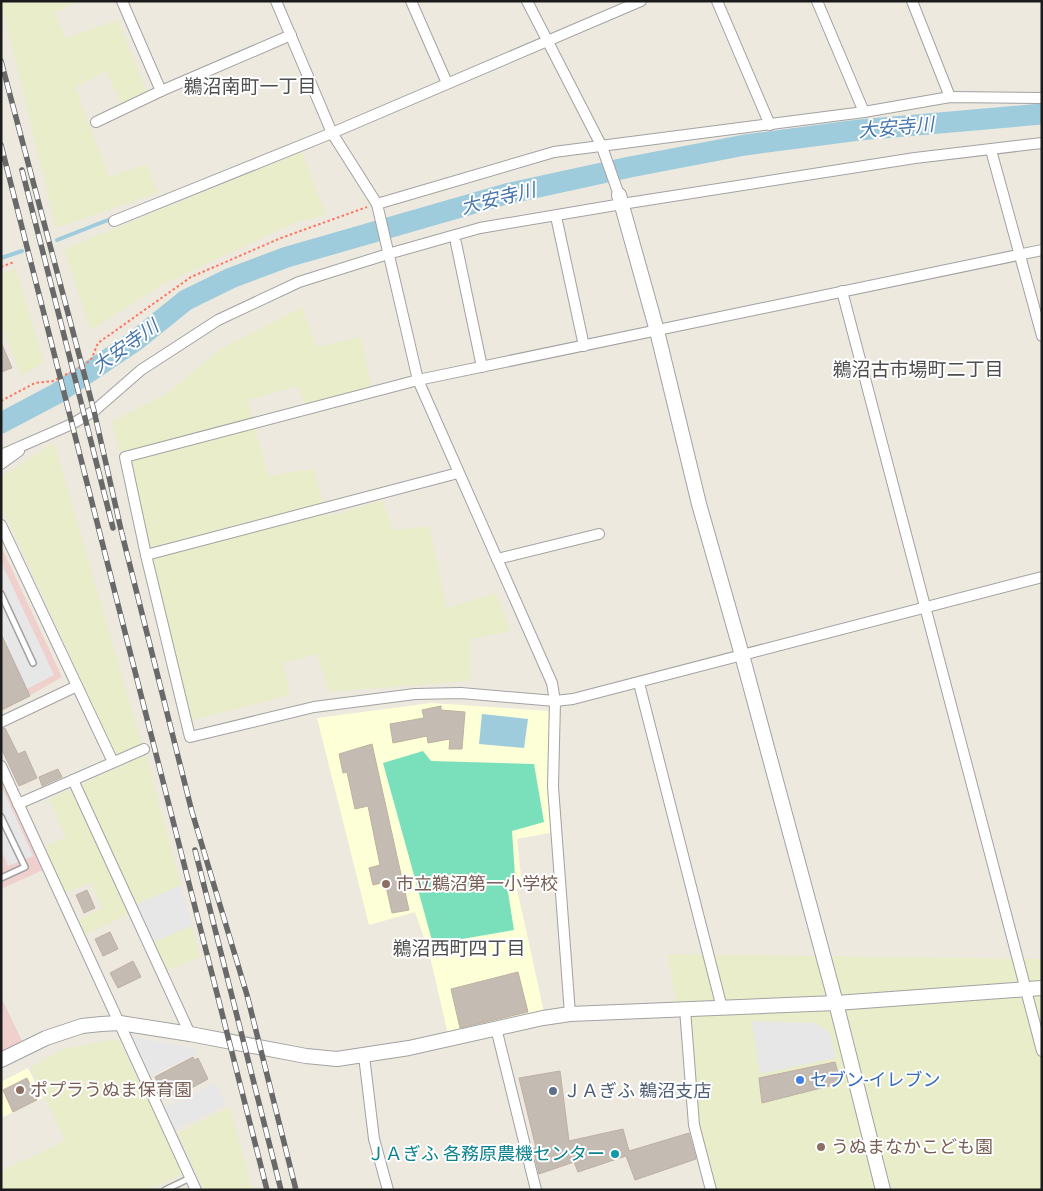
<svg xmlns="http://www.w3.org/2000/svg" width="1043" height="1191" font-family="'Roboto Condensed','Noto Sans JP',sans-serif">
<style>
.commercial{fill:#efd0cd}
.education{fill:#fdffd6}
.farmland{fill:#e9edc9}
.pitch{fill:#7ae0bc}
.parking{fill:#e7e7e7}
.water{fill:#9eccdd}
.lines{fill:none;stroke-linecap:round;stroke-linejoin:round}
.stream{stroke:#9eccdd;stroke-width:4}
.river{stroke:#9eccdd;stroke-width:21}
.building{fill:#c4bbb3;stroke:#bfb0a2}
.service-casing{stroke:#a2a2a2;stroke-width:8}
.minor-casing{stroke:#a2a2a2;stroke-width:12}
.tertiary-casing{stroke:#a2a2a2;stroke-width:16}
.path{stroke:#fe7660;stroke-width:2;stroke-dasharray:2.5 2.5;stroke-linecap:butt}
.service{stroke:#fff;stroke-width:5}
.minor{stroke:#fff;stroke-width:10}
.tertiary{stroke:#fff;stroke-width:14}
.rail-casing{stroke:#696969;stroke-width:5.5}
.rail{stroke:#fff;stroke-width:4;stroke-dasharray:11;stroke-linecap:butt}
.education-dot{fill:#8d6e63;stroke:#fff;stroke-width:2}
.shop-dot{fill:#3f7fe0;stroke:#fff;stroke-width:2}
.service-dot{fill:#5c6f8a;stroke:#fff;stroke-width:2}
.culture-dot{fill:#0f9aa8;stroke:#fff;stroke-width:2}
.labels{text-anchor:middle;stroke-width:4;stroke-linejoin:round;paint-order:stroke}
.education-label{font-size:18px;fill:#785e54;stroke:#fff;text-anchor:start}
.shop-label{font-size:18px;fill:#366cbe;stroke:#fff;text-anchor:start}
.service-label{font-size:18px;fill:#4e5e75;stroke:#fff;text-anchor:start}
.culture-label{font-size:18px;fill:#0d838f;stroke:#fff;text-anchor:end}
.neighbourhood-label{font-size:19px;fill:#4e4e4e;stroke:#fff}
.water-label{font-size:19px;font-style:italic;fill:#4575ac;stroke:#fff}
</style>
<rect width="100%" height="100%" fill="#ede9df"/>
<!-- commercial -->
<g class="commercial">
<path d="M1,546L62,677L1,712Z"/>
<path d="M1,778L43,870L1,889Z"/>
<path d="M1,997L22,1041L1,1052Z"/>
</g>
<!-- education -->
<g class="education">
<path d="M431,703L551,711L550,833L517,839L522,885L517,889L544,1012L449,1039L429,952L415,912L369,925L317,718Z"/>
<path d="M28,1068L43,1098L1,1118V1082Z"/>
</g>
<!-- farmland -->
<g class="farmland">
<path d="M1,1H79L55,13L65,38L118,20L147,93L121,103L106,71L75,87L109,177L146,164L158,193L56,228Z"/>
<path d="M302,152L326,215L297,222L165,283L91,330L64,249Z"/>
<path d="M15,268L44,362L21,376L1,323V274Z"/>
<path d="M302,307L316,347L361,337L371,386L305,405L298,386L248,400L268,476L314,469L327,517L382,500L393,530L429,526L447,608L496,593L511,631L469,639L470,681L329,692L317,654L283,663L290,695L189,721L112,422L166,394L219,350Z"/>
<path d="M54,442L142,745L117,757L1,505V477Z"/>
<path d="M146,755L181,885L126,909L128,914L85,935L79,920L102,908L91,882L65,893L44,847L66,837L49,799Z"/>
<path d="M192,926L200,957L163,972L150,943Z"/>
<path d="M667,954L1042,959V1190H713Z"/>
<path d="M118,1039L183,1173L149,1190H1V1171L65,1141L31,1067L63,1049Z"/>
<path d="M230,1107L252,1190H204L178,1133Z"/>
</g>
<!-- pitch -->
<path class="pitch" d="M423,751L431,761L534,764L544,822L512,831L515,876L507,886L514,930L433,944L383,763Z"/>
<!-- parking -->
<g class="parking">
<path d="M1,562L54,675L27,689L1,633Z"/>
<path d="M1,785L33,856L8,866L1,850Z"/>
<path d="M181,885L192,926L150,943L133,906Z"/>
<path d="M752,1021L816,1023L830,1033L836,1058L760,1074Z"/>
<path d="M132,1037L195,1048L196,1054L150,1076Z"/>
<path d="M216,1083L226,1105L175,1129L164,1108Z"/>
</g>
<!-- water -->
<path class="water" d="M482,714L528,719L524,748L479,744Z"/>
<g class="lines">
<!-- stream -->
<g class="stream">
<path d="M57,240L113,218"/>
<path d="M1,258L22,251"/>
</g>
<!-- river -->
<path class="river" d="M1,423L56,394L135,341L186,300L231,278L287,257L506,194L630,167L745,145L859,130L1042,114"/>
</g>
<!-- building -->
<g class="building">
<path d="M1,342L12,368L1,372Z"/>
<path d="M1,634L30,696L1,710Z"/>
<path d="M441,706V710L465,712L462,749H449L450,739L428,743L427,736L393,743L390,724L424,718L422,710Z"/>
<path d="M5,728L18,754L25,751L37,778L19,786L1,748V729Z"/>
<path d="M372,744L409,910L392,913L385,882L373,885L369,868L380,865L368,806L355,809L347,772L343,773L339,754Z"/>
<path d="M58,769L62,777L42,786L39,777Z"/>
<path d="M87,890L95,908L84,913L76,895Z"/>
<path d="M110,932L118,949L103,956L95,939Z"/>
<path d="M133,961L141,977L118,988L110,973Z"/>
<path d="M518,972L528,1012L460,1028L451,989Z"/>
<path d="M193,1057L194,1060L198,1058L208,1079L175,1097L172,1093L165,1097L155,1077Z"/>
<path d="M835,1062L841,1083L762,1103L759,1078Z"/>
<path d="M560,1071L569,1141L623,1129L629,1151L689,1133L696,1159L635,1180L626,1156L578,1172L574,1162L539,1174L533,1148H536L519,1078Z"/>
<path d="M27,1078L37,1100L13,1112L3,1090Z"/>
</g>
<g class="lines">
<defs>
<g id="service">
<path d="M1,594L33,663"/>
<path d="M1,817L25,867L1,878"/>
<path d="M165,1190L190,1178"/>
</g>
<g id="minor">
<path d="M122,1L161,91L291,35"/>
<path d="M276,1L332,133L377,204L418,380L552,683L555,701L553,787L570,1014"/>
<path d="M411,1L447,83"/>
<path d="M527,1L602,147L619,195"/>
<path d="M717,1L770,125"/>
<path d="M817,1L864,112"/>
<path d="M912,1L950,97"/>
<path d="M96,122L161,91"/>
<path d="M991,150L1042,336"/>
<path d="M377,204L554,152L864,112L950,97L1042,98"/>
<path d="M114,221L332,133L641,1"/>
<path d="M557,221L584,346"/>
<path d="M456,243L482,367"/>
<path d="M842,291L1042,1051"/>
<path d="M1,455L72,424L94,411L141,370L218,320L299,282L388,254L480,228L622,204L915,158L1042,143"/>
<path d="M1,464L19,451"/>
<path d="M458,473L146,555L190,737L314,707L415,694L461,693L555,701L573,699L1042,577"/>
<path d="M1,525L113,762"/>
<path d="M146,555L125,457L418,380L1042,250"/>
<path d="M497,559L599,534"/>
<path d="M639,683L722,1008"/>
<path d="M1,722L77,686"/>
<path d="M1,766L196,1190"/>
<path d="M73,780L190,1034"/>
<path d="M18,804L144,749"/>
<path d="M685,1009L694,1125L711,1190"/>
<path d="M496,1028L536,1190"/>
<path d="M364,1056L374,1139L388,1190"/>
</g>
<g id="tertiary">
<path d="M619,195L657,331L699,504L742,655L836,1003L883,1190"/>
<path d="M1,1060L46,1038L82,1026L101,1024L120,1023L190,1034L306,1056L337,1059L409,1048L543,1018L570,1014L836,1003L1042,988"/>
</g>
</defs>
<!-- service casing -->
<use href="#service" class="service-casing"/>
<!-- minor casing -->
<use href="#minor" class="minor-casing"/>
<!-- tertiary casing -->
<use href="#tertiary" class="tertiary-casing"/>
<!-- path -->
<g class="path">
<path d="M1,267L14,262"/>
<path d="M1,401L35,383L53,381L85,365L92,358L98,343L191,277L281,238L367,207"/>
</g>
<!-- service -->
<use href="#service" class="service"/>
<!-- minor -->
<use href="#minor" class="minor"/>
<!-- tertiary -->
<use href="#tertiary" class="tertiary"/>
<defs>
<g id="rail">
<path d="M1,61L94,411L122,534L192,812L247,995L296,1190"/>
<path d="M1,145L267,1190"/>
<path d="M22,170L113,528"/>
<path d="M195,850L281,1190"/>
</g>
</defs>
<!-- rail casing -->
<use href="#rail" class="rail-casing"/>
<!-- rail -->
<use href="#rail" class="rail"/>
</g>
<!-- markers -->
<g class="education-dot">
<circle cx="386" cy="884" r="5"/>
<circle cx="20" cy="1090" r="5"/>
<circle cx="821" cy="1147" r="5"/>
</g>
<circle class="shop-dot" cx="800" cy="1080" r="5"/>
<circle class="service-dot" cx="553" cy="1091" r="5"/>
<circle class="culture-dot" cx="615" cy="1154" r="5"/>
<g class="labels">
<!-- education labels -->
<g class="education-label">
<text x="396" y="890">市立鵜沼第一小学校</text>
<text x="30" y="1096">ポプラうぬま保育園</text>
<text x="831" y="1153">うぬまなかこども園</text>
</g>
<!-- shop labels -->
<g class="shop-label">
<text x="810" y="1086">セブン-イレブン</text>
</g>
<!-- service labels -->
<g class="service-label">
<text x="563" y="1097">ＪＡぎふ 鵜沼支店</text>
</g>
<!-- culture labels -->
<g class="culture-label">
<text x="605" y="1160">ＪＡぎふ 各務原農機センター</text>
</g>
<!-- neighbourhood labels -->
<g class="neighbourhood-label">
<text x="250" y="93">鵜沼南町一丁目</text>
<text x="918" y="376">鵜沼古市場町二丁目</text>
<text x="459" y="955">鵜沼西町四丁目</text>
</g>
<!-- water labels -->
<g class="water-label">
<text transform="translate(896 127) rotate(-5)" y="7">大安寺川</text>
<text transform="translate(498 198) rotate(-14)" y="7">大安寺川</text>
<text transform="translate(125 346) rotate(-36)" y="7">大安寺川</text>
</g>
</g>
<!-- border -->
<rect width="1043" height="1191" fill="none" stroke="#1b1b1b" stroke-width="5"/>
</svg>
